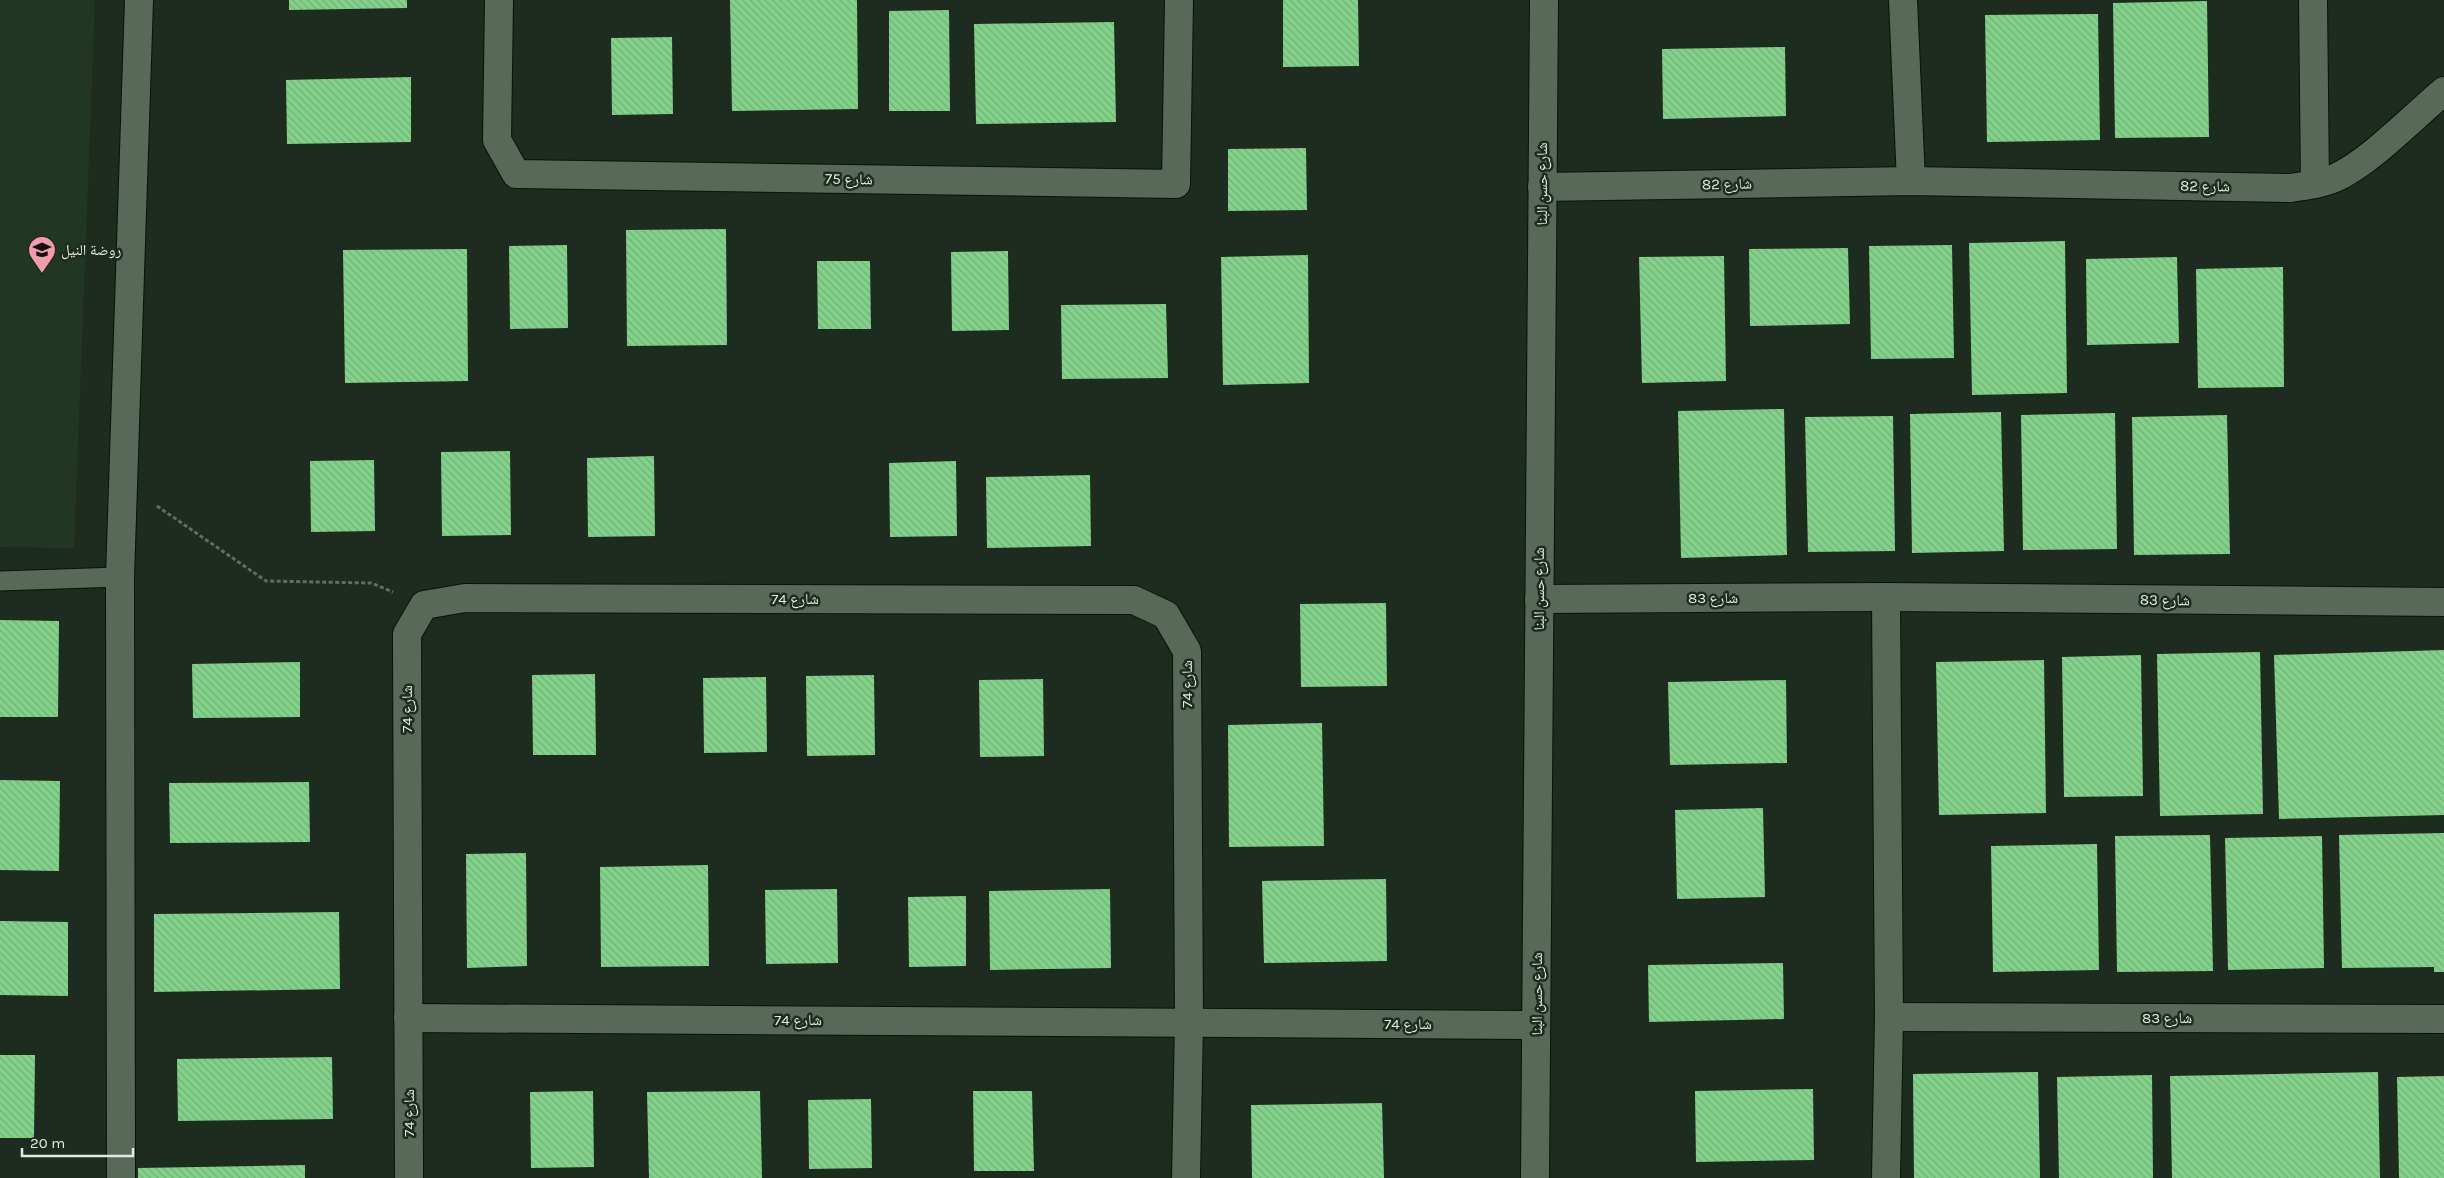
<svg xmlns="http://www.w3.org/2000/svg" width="2444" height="1178" font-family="Karla,'Noto Naskh Arabic',sans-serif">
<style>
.built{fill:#223624}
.building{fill:url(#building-back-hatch)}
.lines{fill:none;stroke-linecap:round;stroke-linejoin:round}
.service-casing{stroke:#071408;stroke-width:21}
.minor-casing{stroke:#071408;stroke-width:30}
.tertiary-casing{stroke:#071408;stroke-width:30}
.path{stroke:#606e61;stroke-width:3;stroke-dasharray:4 2.5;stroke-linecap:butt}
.service{stroke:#586959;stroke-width:19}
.minor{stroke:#586959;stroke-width:28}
.tertiary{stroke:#586959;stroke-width:28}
.labels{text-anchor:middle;stroke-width:5;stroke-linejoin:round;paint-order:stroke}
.street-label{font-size:15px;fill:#e0eae1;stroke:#1d2c1e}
.poi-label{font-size:15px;fill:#e0eae1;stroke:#1d2c1e;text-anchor:start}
</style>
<defs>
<pattern id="building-back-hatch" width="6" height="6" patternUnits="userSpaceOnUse" patternTransform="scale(1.25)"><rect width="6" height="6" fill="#82d28a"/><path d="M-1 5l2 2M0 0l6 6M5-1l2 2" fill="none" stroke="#72af78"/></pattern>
</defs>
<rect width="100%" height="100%" fill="#1d2c1e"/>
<!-- built -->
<path class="built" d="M0,0H95L74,548L0,547Z"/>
<!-- building -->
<g class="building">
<path d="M289,0H407V8L289,10Z"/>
<path d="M730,0H857L858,109L732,111Z"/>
<path d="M1283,0H1358L1359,66L1283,67Z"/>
<path d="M2207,1L2209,137L2115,138L2113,3Z"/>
<path d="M949,10L950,111H889V11Z"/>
<path d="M2098,14L2100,140L1987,142L1985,15Z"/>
<path d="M1114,22L1116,122L976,124L974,24Z"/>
<path d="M672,37L673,114L612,115L611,38Z"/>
<path d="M1785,47L1786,116L1663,119L1662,49Z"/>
<path d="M411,77V142L287,144L286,80Z"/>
<path d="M1306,148L1307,210L1228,211V149Z"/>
<path d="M726,229L727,345L627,346L626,230Z"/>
<path d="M2065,241L2067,393L1972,395L1969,243Z"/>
<path d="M567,245L568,328L510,329L509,246Z"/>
<path d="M1952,245L1954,358L1871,359L1869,246Z"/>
<path d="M1848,248L1850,324L1750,326L1749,249Z"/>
<path d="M467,249L468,381L345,383L343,250Z"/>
<path d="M1008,251L1009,330L952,331L951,252Z"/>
<path d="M1308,255L1309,383L1223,385L1221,257Z"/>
<path d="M1724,256L1726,381L1642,383L1639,257Z"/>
<path d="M2177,257L2179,343L2087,345L2086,259Z"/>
<path d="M817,261H870L871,329H818Z"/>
<path d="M2283,267L2284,387L2198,388L2196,269Z"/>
<path d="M1166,304L1168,378L1062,379L1061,305Z"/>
<path d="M1784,409L1787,555L1681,558L1678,411Z"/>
<path d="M2001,412L2004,551L1912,553L1910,414Z"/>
<path d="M2115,413L2117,549L2023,550L2021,415Z"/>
<path d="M2227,415L2230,554L2134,555L2132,417Z"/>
<path d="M1893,416L1895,551L1808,552L1805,417Z"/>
<path d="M510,451L511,535L442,536L441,452Z"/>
<path d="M654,456L655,536L588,537L587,458Z"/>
<path d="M374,460L375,531L311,532L310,461Z"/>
<path d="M956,461L957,536L890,537L889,463Z"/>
<path d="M1090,475L1091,546L987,548L986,477Z"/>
<path d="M1386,603L1387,686L1301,687L1300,604Z"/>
<path d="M0,620L59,621L58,717H0Z"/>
<path d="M2444,650V815L2279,819L2274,655Z"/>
<path d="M2260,652L2263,814L2160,816L2157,654Z"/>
<path d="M2141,655L2143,796L2064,797L2062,657Z"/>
<path d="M2044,660L2046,813L1939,815L1936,662Z"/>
<path d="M300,662V717L193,718L192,664Z"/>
<path d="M595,674L596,755H533L532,675Z"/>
<path d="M874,675L875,755L807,756L806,676Z"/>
<path d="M766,677L767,752L704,753L703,678Z"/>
<path d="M1043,679L1044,756L980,757L979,680Z"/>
<path d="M1786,680L1787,763L1670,765L1668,682Z"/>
<path d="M1322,723L1324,846L1229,847L1228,725Z"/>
<path d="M0,780L60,781L59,871L0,870Z"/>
<path d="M309,782L310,842L170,843L169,783Z"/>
<path d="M1763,808L1765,897L1677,899L1675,810Z"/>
<path d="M2444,833V972H2434V967L2342,968L2339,835Z"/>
<path d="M2210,835L2213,971L2117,972L2115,836Z"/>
<path d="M2322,836L2324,968L2228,970L2225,838Z"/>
<path d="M2097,844L2099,970L1993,972L1991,846Z"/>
<path d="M526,853L527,966L467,968L466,854Z"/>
<path d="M708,865L709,966L601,967L600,867Z"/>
<path d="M1386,879L1387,961L1264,963L1262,881Z"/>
<path d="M837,889L838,963L766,964L765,890Z"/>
<path d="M1110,889L1111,968L990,970L989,891Z"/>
<path d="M966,896V966L909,967L908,897Z"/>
<path d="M339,912L340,989L154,992V914Z"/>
<path d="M0,921L68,922V996L0,995Z"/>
<path d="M1783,963L1784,1019L1649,1022L1648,965Z"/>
<path d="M0,1055H35L34,1138H0Z"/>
<path d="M332,1057L333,1119L178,1121L177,1059Z"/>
<path d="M2038,1072L2040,1178H1914L1913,1074Z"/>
<path d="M2378,1072L2380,1178H2172L2170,1076Z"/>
<path d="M2152,1075L2153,1178H2059L2057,1077Z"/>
<path d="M2444,1076V1178H2399L2397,1077Z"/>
<path d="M1813,1089L1814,1160L1696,1162L1695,1091Z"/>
<path d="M593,1091L594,1167L531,1168L530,1092Z"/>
<path d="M760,1091L762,1178H649L647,1092Z"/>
<path d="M973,1091H1032L1034,1171H974Z"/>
<path d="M871,1099L872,1168L809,1169L808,1100Z"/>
<path d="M1382,1103L1384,1178H1252L1251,1105Z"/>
<path d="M305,1165V1178H138V1168Z"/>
</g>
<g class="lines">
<defs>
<path id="service" d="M0,581L120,577"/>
<g id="minor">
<path d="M499,0L497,140L516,174L1176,184L1179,0"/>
<path d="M1903,0L1911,181"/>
<path d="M2313,0L2315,184"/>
<path d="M1542,187L1911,181L2290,188C2305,186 2321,184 2335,178C2370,162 2413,117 2444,91"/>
<path d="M1539,599L1886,597L2444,602"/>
<path d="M1889,1017L2444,1019"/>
<path d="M408,1018L1536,1025"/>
<path d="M121,1178L120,577L139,0"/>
<path d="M409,1178L407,634L424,605L465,598L1134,600L1166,615L1187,651L1189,1022L1186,1178"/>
<path d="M1886,1178L1889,1017L1886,597"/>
</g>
<path id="tertiary" d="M1535,1178L1544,0"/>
</defs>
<!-- service casing -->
<use href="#service" class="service-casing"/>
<!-- minor casing -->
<use href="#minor" class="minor-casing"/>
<!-- tertiary casing -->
<use href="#tertiary" class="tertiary-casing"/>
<!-- path -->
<path class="path" d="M157,506L266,581L371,583L393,592"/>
<!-- service -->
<use href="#service" class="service"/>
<!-- minor -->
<use href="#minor" class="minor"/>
<!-- tertiary -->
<use href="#tertiary" class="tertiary"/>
</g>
<!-- icons -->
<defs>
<symbol id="school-pin" viewBox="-11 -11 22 30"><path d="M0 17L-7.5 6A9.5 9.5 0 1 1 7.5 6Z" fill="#f29aae" stroke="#1d2c1e"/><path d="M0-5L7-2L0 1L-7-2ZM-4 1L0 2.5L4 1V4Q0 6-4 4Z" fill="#111"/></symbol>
</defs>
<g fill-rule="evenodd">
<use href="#school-pin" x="26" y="234" width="32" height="43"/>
</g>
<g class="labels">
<!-- street labels -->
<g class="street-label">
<text transform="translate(849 179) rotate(1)" y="5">شارع 75</text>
<text transform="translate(1542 184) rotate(-90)" y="5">شارع حسن البنا</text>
<text transform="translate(1727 184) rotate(-1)" y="5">شارع 82</text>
<text transform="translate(2205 186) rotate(1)" y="5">شارع 82</text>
<text transform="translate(1539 589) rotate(-90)" y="5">شارع حسن البنا</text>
<text x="1713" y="603">شارع 83</text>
<text x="795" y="604">شارع 74</text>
<text transform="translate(2165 600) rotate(1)" y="5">شارع 83</text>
<text transform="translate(1187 684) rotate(-90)" y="5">شارع 74</text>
<text transform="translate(407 709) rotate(-90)" y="5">شارع 74</text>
<text transform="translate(1537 994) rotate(-90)" y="5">شارع حسن البنا</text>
<text x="2167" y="1023">شارع 83</text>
<text x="798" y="1025">شارع 74</text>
<text x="1408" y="1029">شارع 74</text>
<text transform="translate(409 1113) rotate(-90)" y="5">شارع 74</text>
</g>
<!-- poi labels -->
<g class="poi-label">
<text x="61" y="255">روضة النيل</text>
</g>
</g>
<!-- scale -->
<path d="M22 1148v8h111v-8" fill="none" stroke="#e0eae1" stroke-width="2.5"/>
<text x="30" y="1148" font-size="15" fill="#e0eae1" stroke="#1d2c1e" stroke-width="4" paint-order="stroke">20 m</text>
</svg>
